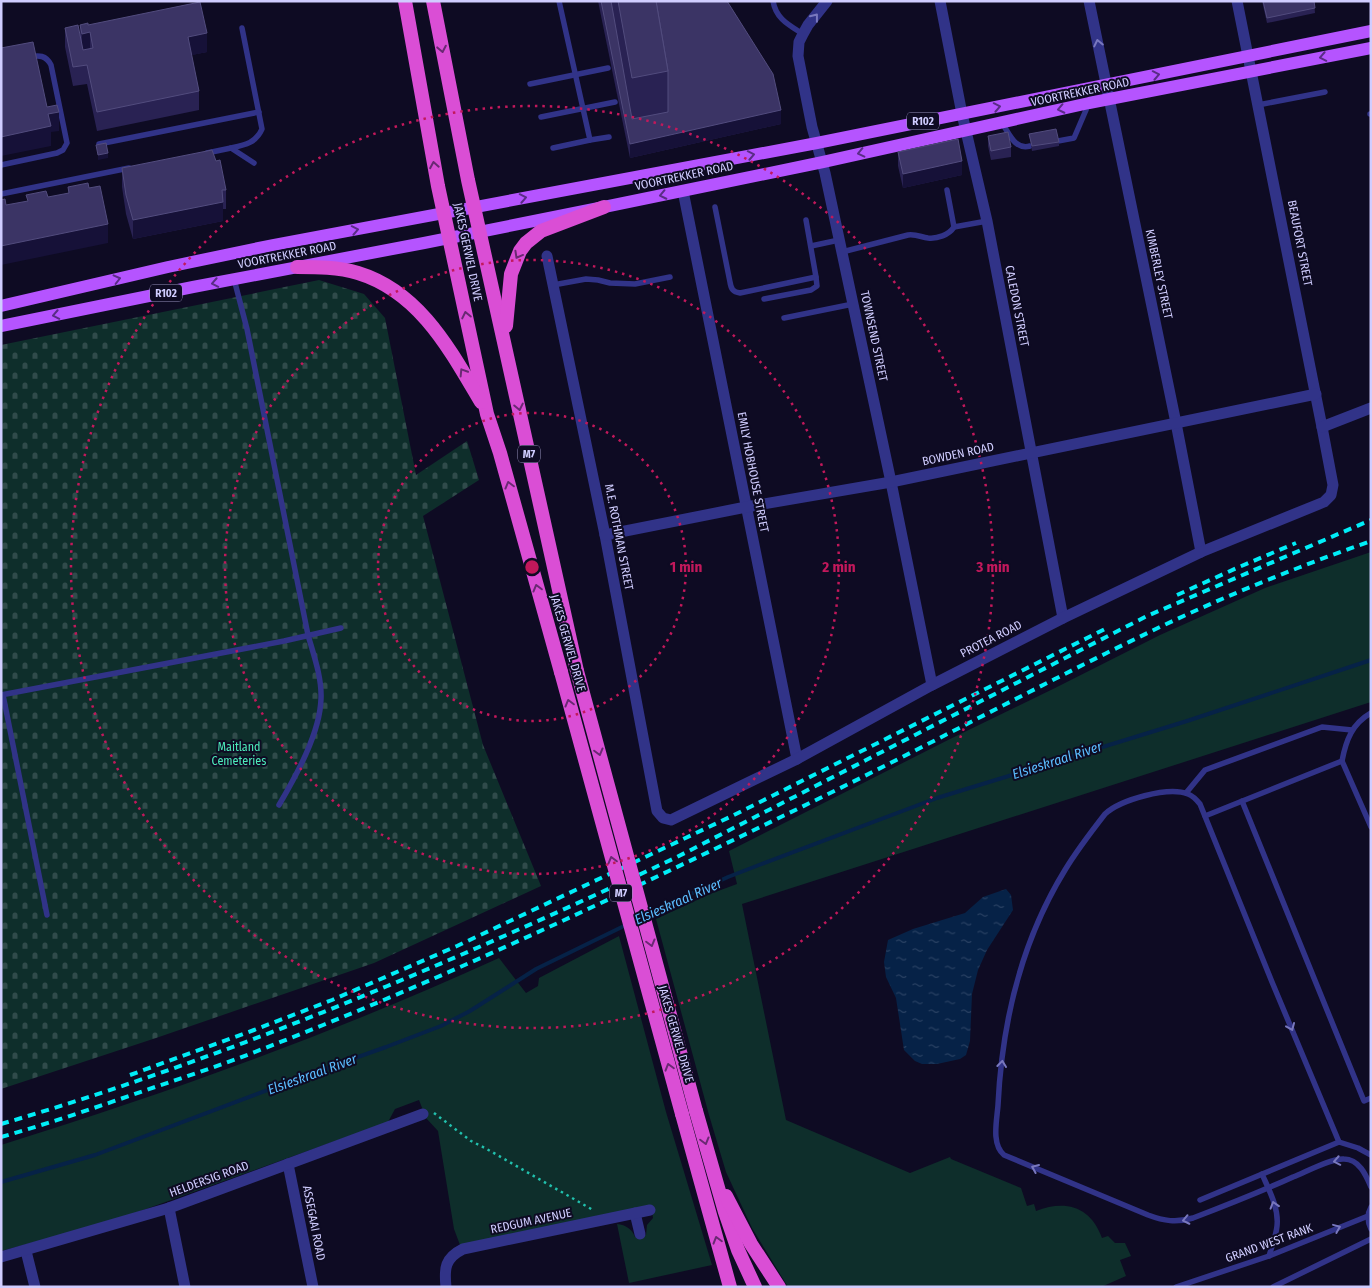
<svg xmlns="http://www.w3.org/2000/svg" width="1372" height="1288" font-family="'Fira Sans Condensed',sans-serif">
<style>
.grass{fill:#0e2e2b}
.cemetery{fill:url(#cemetery-stones)}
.water{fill:url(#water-ripples)}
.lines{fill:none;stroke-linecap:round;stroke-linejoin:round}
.stream{stroke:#062247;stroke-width:4}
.path{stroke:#21c0ad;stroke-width:2.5;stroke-dasharray:2.5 4;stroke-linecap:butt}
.service{stroke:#313388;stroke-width:5.5}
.minor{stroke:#313388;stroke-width:11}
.primary{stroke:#b554ff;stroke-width:12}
.trunk{stroke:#da4ed5;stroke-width:14}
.rail{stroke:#00eef8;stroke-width:4;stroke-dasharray:8 6;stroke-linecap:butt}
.trunk-bridge{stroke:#da4ed5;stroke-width:14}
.wall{fill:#292253}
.shaded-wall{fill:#161138}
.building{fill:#3b3465;stroke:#524c7e}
.oneway{stroke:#7978be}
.oneway2{stroke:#6a2973}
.oneway3{stroke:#592c86}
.ring{fill:none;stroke:#c2185b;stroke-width:2.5;stroke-dasharray:2.5 5}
.labels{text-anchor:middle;stroke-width:4;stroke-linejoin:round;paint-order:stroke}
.shield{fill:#0e0b23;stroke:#9693bd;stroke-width:1}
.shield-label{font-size:11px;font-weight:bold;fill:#d0cdff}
.street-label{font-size:12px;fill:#d0cdff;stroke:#0e0b23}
.park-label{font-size:12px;fill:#4decbb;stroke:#0e0b23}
.water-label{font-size:14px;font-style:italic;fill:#5bbdff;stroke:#0e0b23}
.centre{fill:#c2185b;stroke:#0e0b23;stroke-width:2.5}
.ring-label{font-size:15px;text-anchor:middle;font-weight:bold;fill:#c2185b;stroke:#0e0b23;stroke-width:4;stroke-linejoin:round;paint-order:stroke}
</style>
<defs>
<pattern id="cemetery-stones" width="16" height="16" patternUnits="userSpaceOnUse" patternTransform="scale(1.25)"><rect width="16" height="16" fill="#0e2e2b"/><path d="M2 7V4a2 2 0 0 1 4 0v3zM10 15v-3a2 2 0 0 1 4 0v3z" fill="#304b4b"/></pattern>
<pattern id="water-ripples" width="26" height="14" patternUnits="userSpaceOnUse" patternTransform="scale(1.25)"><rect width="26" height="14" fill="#062247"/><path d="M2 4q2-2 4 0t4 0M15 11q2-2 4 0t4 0" fill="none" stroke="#294163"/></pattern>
</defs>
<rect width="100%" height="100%" fill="#0e0b23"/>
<!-- grass -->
<g class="grass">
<path d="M1371,552V702L742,904L786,1120L910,1173L950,1157L951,1159L1021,1188L1027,1206L1034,1204L1036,1211C1066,1199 1091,1207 1102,1238L1108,1236L1115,1243H1125L1131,1256L1120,1260L1126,1276L1101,1287H788L752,1228L726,1172L709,1115L656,919L710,894L737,884L729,851L948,740L1055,688L1160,635L1265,588Z"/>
<path d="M619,936L666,1112L712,1265L629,1283L617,1224C626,1225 632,1229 635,1237L646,1235L647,1225L653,1218L651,1206L460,1245L454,1229L438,1131L426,1118L419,1100L395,1109L388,1122L107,1223L1,1251V1145C171,1092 337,1032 499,958L526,993L538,986L539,978Z"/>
</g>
<!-- cemetery -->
<path class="cemetery" d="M319,280L364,294L385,318L416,475L467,441L479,480L423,516L483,745L541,886L374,963L156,1038L1,1089V345Z"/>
<!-- water -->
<path class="water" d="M1006,889L1011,895L1013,910L987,950L978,970L972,994L970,1041L966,1055L960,1059L937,1064H922L915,1061L904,1050L896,998L886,977L884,962L888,940L913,929L965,913L983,897Z"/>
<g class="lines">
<!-- stream -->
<path class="stream" d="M1,1182L95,1155L313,1073L386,1047L441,1026L470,1011L536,969L671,903L728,877L759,865L937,798L1187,721L1371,660"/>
<!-- path -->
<path class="path" d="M434,1113L471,1141L485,1148L593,1210"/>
<!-- service -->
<g class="service">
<path d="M773,1C776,19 789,25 803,34"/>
<path d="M530,84L608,68"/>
<path d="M1258,105L1325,92"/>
<path d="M1370,114H1371"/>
<path d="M541,117L615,102"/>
<path d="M1002,123C1010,135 1015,150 1030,146"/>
<path d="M590,140L609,137"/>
<path d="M1058,141L1074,138L1089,103"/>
<path d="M99,144L259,112"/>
<path d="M231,148C245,145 256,143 262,129L242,28"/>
<path d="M553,148L590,140L559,1"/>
<path d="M207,153L231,148L254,163"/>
<path d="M1,165L57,153L63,150L67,143L51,65C46,55 39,55 29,57"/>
<path d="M947,190L954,227L987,221"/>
<path d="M1,194L129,168"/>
<path d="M715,207L730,282C731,289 733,292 740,293L816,277"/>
<path d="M811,246L839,240"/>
<path d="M842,252L908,235C916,234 921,237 928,238C937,239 949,235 954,227"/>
<path d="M234,279L247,329L308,635C314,656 322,678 321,699C320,733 296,776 279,805"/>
<path d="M553,285L586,279L598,280L610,283L635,284L670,277"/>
<path d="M764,299L811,290L817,286L816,277L806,220"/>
<path d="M784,318L853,304"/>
<path d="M1,695L284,641L341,628"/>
<path d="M3,695L47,915"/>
<path d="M1342,761L1371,827"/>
<path d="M1342,761C1346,740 1352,724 1371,713"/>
<path d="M1186,793L1205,770L1322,727L1352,730"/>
<path d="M1242,801L1364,1101L1371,1098"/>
<path d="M1205,816L1342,761"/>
<path d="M1339,1142L1272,982L1200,804C1196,799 1193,796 1188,794C1168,786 1120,800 1105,814C1091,832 1077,850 1065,870C1022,940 1002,1023 998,1105C997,1120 991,1144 1004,1155L1148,1215C1164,1221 1176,1223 1193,1218C1227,1205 1260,1192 1293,1177C1306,1172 1331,1158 1344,1159C1359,1159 1366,1175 1371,1187"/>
<path d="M1262,1174C1269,1190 1279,1208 1277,1226C1276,1236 1272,1246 1269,1256"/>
<path d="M1200,1200L1339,1142L1358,1148L1371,1155"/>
<path d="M1371,1207C1367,1214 1367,1221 1371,1229"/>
<path d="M1176,1287L1269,1256L1368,1216"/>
<path d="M1273,1287L1371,1239"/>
</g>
<!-- minor -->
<g class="minor">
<path d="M827,1L808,25L803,34L799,42L798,56L812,127L825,173L891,482L932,685"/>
<path d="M940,1L962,114L987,221L1063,618"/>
<path d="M1089,1L1176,423L1201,552"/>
<path d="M683,191L797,759"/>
<path d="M547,256L605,535L657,811L663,818L671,820L797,759L932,685L1063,618L1201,552L1324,502L1331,495L1333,485L1322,427L1237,1"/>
<path d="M1322,427L1371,408"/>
<path d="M605,535L746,507L891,482L1316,394"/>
<path d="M288,1164L313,1287"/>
<path d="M169,1208L185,1287"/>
<path d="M635,1213L640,1234"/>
<path d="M26,1251L35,1287"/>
<path d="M1,1257L169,1208L423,1114"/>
<path d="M446,1287C444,1268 445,1258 463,1249L650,1210"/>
</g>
<!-- primary -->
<g class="primary">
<path d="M1,306L168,267L273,245L817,143L1371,31"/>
<path d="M1,326L193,287L424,243L604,207L823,162L1089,103L1371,48"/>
</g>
<!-- trunk -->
<g class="trunk">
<path d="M405,1L438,186L487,414L500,453L561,672"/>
<path d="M433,1L468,180L577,671"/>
<path d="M297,267C317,267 338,267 358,273C420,292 450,350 481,402"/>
<path d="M506,326L511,274L520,251L526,243L541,231L604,207"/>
<path d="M696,1111L725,1212L738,1250L755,1287"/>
<path d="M682,1114L730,1287"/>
<path d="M726,1196L751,1244L779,1287"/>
</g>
<!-- rail -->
<g class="rail">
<path d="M1177,595L1239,567L1296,543"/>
<path d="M130,1075L254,1030L332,1000L457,946L732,816L1109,627"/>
<path d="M1,1124C234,1056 458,960 677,857L1147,616L1371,520"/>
<path d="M1,1137C54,1122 106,1104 158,1086C194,1074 230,1062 265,1048C454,975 637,887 820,798C935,742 1047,681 1162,626C1230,594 1300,566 1371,541"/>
</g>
<!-- trunk-bridge -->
<g class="trunk-bridge">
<path d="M577,671L696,1111"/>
<path d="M561,672L682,1114"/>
</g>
</g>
<!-- wall -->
<g class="wall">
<path d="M598,1H727L781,124L630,158Z"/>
<path d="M1262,1H1314L1315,13L1267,23Z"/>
<path d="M80,25H88L207,52L191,55L199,91V110L97,131L87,84L73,86L65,47V28L80,38Z"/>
<path d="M1029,134L1059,142V146L1032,151Z"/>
<path d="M988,136L1011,147V157L991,160L988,146Z"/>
<path d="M898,152L962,175L903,188L898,166Z"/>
<path d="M216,161L226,190V209H223V221L133,239L126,214L122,187V168Z"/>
</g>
<!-- shaded-wall -->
<g class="shaded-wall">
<path d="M90,32V51L82,53V34Z"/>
<path d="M207,33V52L188,56V37Z"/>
<path d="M781,110V124L630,158V144Z"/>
<path d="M59,112V131L51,132V146L1,156V137L48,114Z"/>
<path d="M108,153V158L98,160V155Z"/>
<path d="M962,161V175L903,188V174Z"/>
<path d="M223,202V221L133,239V220Z"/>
<path d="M108,224V243L1,265V246Z"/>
</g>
<!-- building -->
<g class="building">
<path d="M601,1H611L632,119L668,112V71L656,1H727L773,74L781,110L630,144Z"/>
<path d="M618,1H656L668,71L632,78Z"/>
<path d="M1263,1H1314L1315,8L1267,18Z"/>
<path d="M200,2L207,33L188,37L199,91L97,112L87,65L73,67L65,28L78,25L83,50L93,48L90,32L82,34L80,25L88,23V25Z"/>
<path d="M33,42L47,107L57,105L59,112L48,114L51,126L1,137V48Z"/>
<path d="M1056,129L1059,142L1032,146L1029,134Z"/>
<path d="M1008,132L1011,147L991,151L988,136Z"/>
<path d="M958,139L962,161L903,174L898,152Z"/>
<path d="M106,143L108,153L98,155L96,145Z"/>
<path d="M212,150L216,161L220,160L226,190H222L223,202L133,220L126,195L122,168Z"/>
<path d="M88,183L89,188L100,186L108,224L1,246V200L5,199L6,205L28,201L26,195L46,191L48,197L69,193L68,187Z"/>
</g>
<!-- one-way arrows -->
<defs><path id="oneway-chevron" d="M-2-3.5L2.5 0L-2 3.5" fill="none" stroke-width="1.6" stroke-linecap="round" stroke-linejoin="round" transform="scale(1.25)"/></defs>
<g class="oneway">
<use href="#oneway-chevron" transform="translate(815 17) rotate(-52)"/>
<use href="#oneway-chevron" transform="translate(1098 43) rotate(-102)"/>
<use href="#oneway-chevron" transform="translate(1291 1027) rotate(67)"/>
<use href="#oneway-chevron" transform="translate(1002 1064) rotate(-83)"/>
<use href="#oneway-chevron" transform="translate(1337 1161) rotate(169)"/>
<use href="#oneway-chevron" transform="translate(1035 1168) rotate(-157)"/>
<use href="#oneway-chevron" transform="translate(1274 1205) rotate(-107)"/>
<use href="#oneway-chevron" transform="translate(1186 1220) rotate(168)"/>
<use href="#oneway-chevron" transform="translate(1337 1228) rotate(-22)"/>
</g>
<g class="oneway2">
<use href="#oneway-chevron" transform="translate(442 49) rotate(79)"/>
<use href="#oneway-chevron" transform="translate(434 165) rotate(-100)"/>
<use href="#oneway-chevron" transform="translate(518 255) rotate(119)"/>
<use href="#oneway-chevron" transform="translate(466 315) rotate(-102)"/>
<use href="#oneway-chevron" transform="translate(463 372) rotate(-122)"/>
<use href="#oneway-chevron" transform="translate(519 407) rotate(78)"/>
<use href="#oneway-chevron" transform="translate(509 485) rotate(-105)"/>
<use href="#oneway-chevron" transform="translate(537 588) rotate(-105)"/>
<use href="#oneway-chevron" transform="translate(569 703) rotate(-105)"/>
<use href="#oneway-chevron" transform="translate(599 752) rotate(75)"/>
<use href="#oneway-chevron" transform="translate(612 860) rotate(-105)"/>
<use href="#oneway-chevron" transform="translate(651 943) rotate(75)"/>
<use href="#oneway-chevron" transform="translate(669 1067) rotate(-106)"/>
<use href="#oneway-chevron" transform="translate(705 1141) rotate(75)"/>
<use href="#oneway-chevron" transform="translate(717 1240) rotate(-106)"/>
</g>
<g class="oneway3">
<use href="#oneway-chevron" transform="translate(1323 57) rotate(169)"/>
<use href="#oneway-chevron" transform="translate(1156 75) rotate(-11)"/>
<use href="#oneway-chevron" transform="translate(997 107) rotate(-11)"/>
<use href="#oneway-chevron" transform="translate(1061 109) rotate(168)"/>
<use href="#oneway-chevron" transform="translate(861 153) rotate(167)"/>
<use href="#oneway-chevron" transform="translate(751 155) rotate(-11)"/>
<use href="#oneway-chevron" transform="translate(663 195) rotate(168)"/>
<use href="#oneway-chevron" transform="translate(523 198) rotate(-11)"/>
<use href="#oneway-chevron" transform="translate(355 230) rotate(-11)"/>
<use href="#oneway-chevron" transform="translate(117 279) rotate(-14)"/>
<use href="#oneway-chevron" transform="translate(215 283) rotate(169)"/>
<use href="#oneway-chevron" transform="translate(56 315) rotate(169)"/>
</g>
<!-- distance rings -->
<g class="ring">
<circle cx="532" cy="567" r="154"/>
<circle cx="532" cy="567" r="307"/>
<circle cx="532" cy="567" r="461"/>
</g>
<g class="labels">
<!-- shield labels -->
<g class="shield">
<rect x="907" y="112.5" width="32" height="17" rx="4"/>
<rect x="150" y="284.5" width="32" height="17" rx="4"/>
<rect x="518" y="445.5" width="22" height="17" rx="4"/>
<rect x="610" y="884.5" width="22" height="17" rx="4"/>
</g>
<g class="shield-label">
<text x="923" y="125">R102</text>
<text x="166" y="297">R102</text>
<text x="529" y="458">M7</text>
<text x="621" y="897">M7</text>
</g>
<!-- street labels -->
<g class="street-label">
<text transform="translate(1080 92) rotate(-12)" y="4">VOORTREKKER ROAD</text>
<text transform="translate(684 176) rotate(-12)" y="4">VOORTREKKER ROAD</text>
<text transform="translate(1300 243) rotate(79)" y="4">BEAUFORT STREET</text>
<text transform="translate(468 252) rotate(78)" y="4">JAKES GERWEL DRIVE</text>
<text transform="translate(287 255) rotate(-11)" y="4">VOORTREKKER ROAD</text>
<text transform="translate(1159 274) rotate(78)" y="4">KIMBERLEY STREET</text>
<text transform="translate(1017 306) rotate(79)" y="4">CALEDON STREET</text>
<text transform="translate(874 336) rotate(78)" y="4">TOWNSEND STREET</text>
<text transform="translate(958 454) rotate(-12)" y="4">BOWDEN ROAD</text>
<text transform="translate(753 472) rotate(79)" y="4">EMILY HOBHOUSE STREET</text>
<text transform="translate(619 537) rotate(79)" y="4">M.E. ROTHMAN STREET</text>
<text transform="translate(991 639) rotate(-27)" y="4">PROTEA ROAD</text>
<text transform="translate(568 643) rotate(74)" y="4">JAKES GERWEL DRIVE</text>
<text transform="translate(676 1034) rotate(74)" y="4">JAKES GERWEL DRIVE</text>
<text transform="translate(209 1179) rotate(-20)" y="4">HELDERSIG ROAD</text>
<text transform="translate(531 1221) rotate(-12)" y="4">REDGUM AVENUE</text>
<text transform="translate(314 1223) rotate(79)" y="4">ASSEGAAI ROAD</text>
<text transform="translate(1269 1243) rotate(-20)" y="4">GRAND WEST RANK</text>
</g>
<!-- park labels -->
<g class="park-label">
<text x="239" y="751">Maitland<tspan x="239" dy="14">Cemeteries</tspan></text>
</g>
<!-- water labels -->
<g class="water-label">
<text transform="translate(1057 760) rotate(-18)" y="5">Elsieskraal River</text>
<text transform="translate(678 901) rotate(-24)" y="5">Elsieskraal River</text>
<text transform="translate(312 1074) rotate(-20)" y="5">Elsieskraal River</text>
</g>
</g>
<circle cx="532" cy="567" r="8" class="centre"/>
<g class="ring-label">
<text x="686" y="572">1 min</text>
<text x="839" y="572">2 min</text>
<text x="993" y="572">3 min</text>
</g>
<!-- border -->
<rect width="1372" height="1288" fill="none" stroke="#d0cdff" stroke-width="5"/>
</svg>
